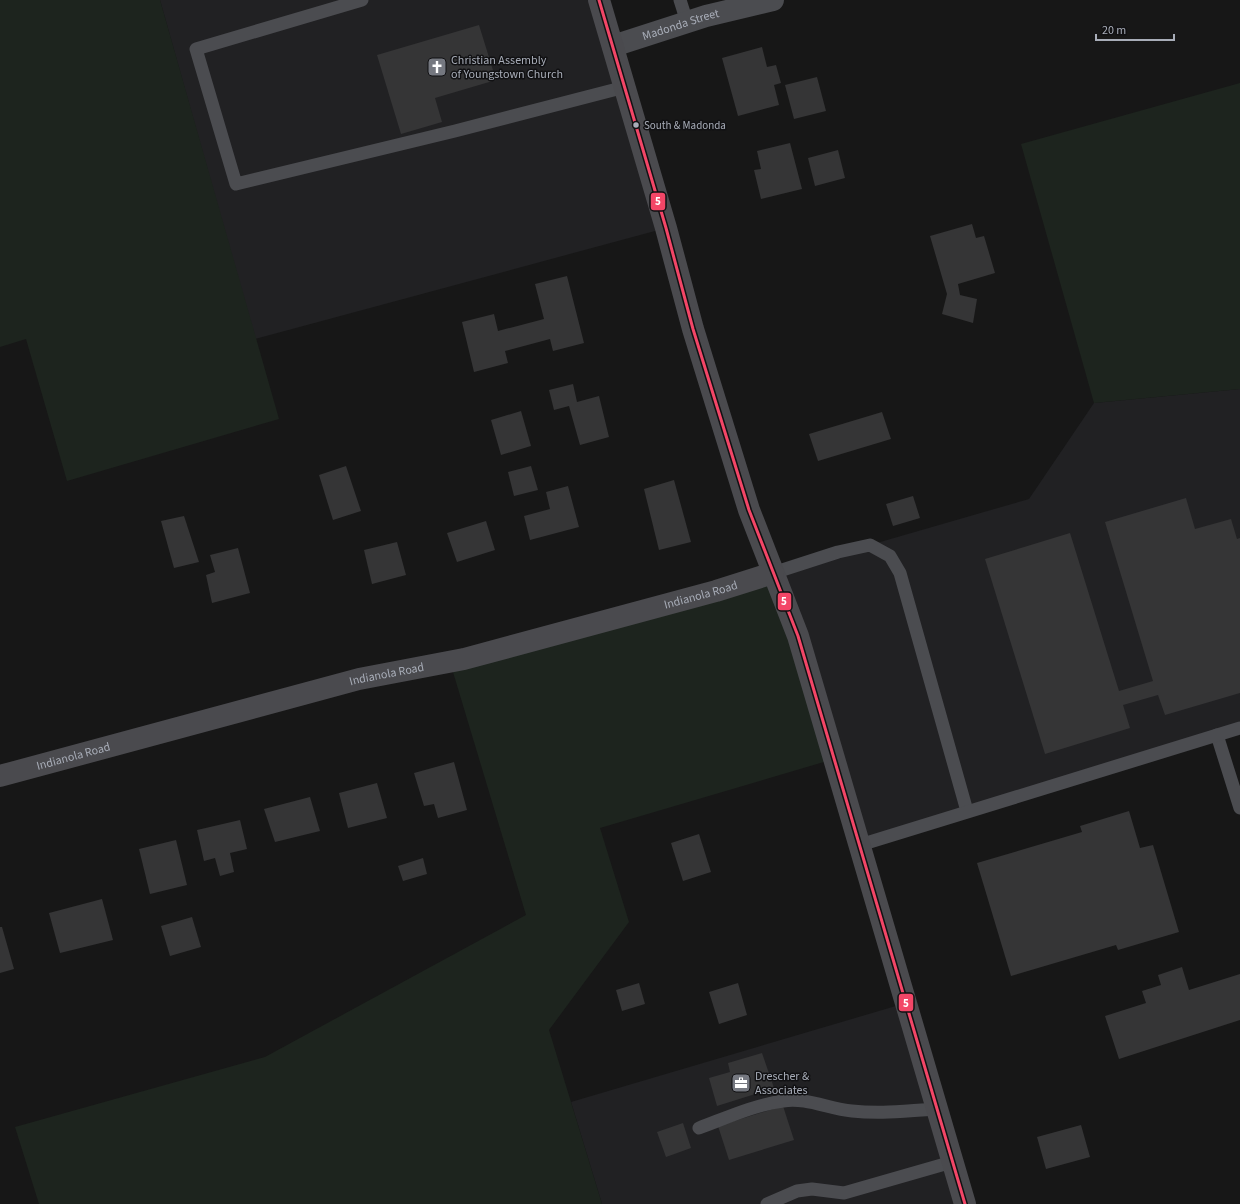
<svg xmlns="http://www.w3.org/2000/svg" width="1240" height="1204" font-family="'Source Sans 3',sans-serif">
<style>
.built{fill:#212123}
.green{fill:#1d241e}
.building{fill:#353536}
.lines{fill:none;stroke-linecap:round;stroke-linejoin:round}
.lane{stroke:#4b4c50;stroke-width:13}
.street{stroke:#4b4c50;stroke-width:22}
.secondary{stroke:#4a4a4e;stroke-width:22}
.bus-1-casing{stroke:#111113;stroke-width:6}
.bus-1{stroke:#f34667;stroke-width:3}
.bus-dot{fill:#a8adb8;stroke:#111113;stroke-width:1.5}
.labels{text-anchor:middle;stroke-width:3;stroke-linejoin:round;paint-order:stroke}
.bus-label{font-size:11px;fill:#a8adb8;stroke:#111113;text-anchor:start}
.street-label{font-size:12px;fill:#a8adb8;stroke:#111113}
.poi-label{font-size:12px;fill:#a8adb8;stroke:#111113;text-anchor:start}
.line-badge{stroke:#111113;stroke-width:1.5}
.badge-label{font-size:11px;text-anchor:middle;font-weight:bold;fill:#fff}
</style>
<rect width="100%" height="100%" fill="#171717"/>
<!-- built -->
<g class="built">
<path d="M160,0H599L666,228L255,339Z"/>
<path d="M1240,389V728L860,845L773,573L1029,499L1094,403Z"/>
<path d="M906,1003L965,1204H602L571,1102Z"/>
</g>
<!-- green -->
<g class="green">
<path d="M0,0H160L279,419L67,481L26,339L0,347Z"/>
<path d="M1240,83V389L1094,403L1021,144Z"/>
<path d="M773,573L834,759L600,828L629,922L549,1030L602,1204H39L15,1127L265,1057L526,915L450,662Z"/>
</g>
<!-- building -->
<g class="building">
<path d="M479,25L496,80L435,98L442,122L401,134L377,55Z"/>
<path d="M762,47L767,67L776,65L781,83L774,85L779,105L738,116L722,58Z"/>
<path d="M817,77L826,111L794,119L785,85Z"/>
<path d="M790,143L802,189L761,199L754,170L761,169L757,151Z"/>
<path d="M838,150L845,178L815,186L808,158Z"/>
<path d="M972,224L976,238L984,236L995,273L958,284L960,295L977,299L973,323L942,314L947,294L930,236Z"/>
<path d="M567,276L584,343L553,351L550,339L505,351L508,363L474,372L462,322L494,314L498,331L544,319L535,284Z"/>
<path d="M573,384L577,402L599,396L609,437L580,445L569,406L554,410L549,390Z"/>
<path d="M521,411L531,446L501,455L491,420Z"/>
<path d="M882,412L891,439L818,461L809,434Z"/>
<path d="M346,466L361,511L333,520L319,475Z"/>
<path d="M531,466L538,490L514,496L508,472Z"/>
<path d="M674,480L691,542L659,550L644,489Z"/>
<path d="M568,486L579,527L530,540L524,516L550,509L546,492Z"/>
<path d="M913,496L920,518L893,526L886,504Z"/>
<path d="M1186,498L1195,529L1231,519L1237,539L1240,538V693L1165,715L1158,695L1123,705L1130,728L1045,754L985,559L1070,533L1119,691L1153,681L1105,522Z"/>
<path d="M184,516L199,562L174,568L161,521Z"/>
<path d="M486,521L495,550L457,562L447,533Z"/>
<path d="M397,542L406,575L372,584L364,550Z"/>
<path d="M238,548L250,593L212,603L206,575L215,572L210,555Z"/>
<path d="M454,762L467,810L438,818L434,804L424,806L414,773Z"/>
<path d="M377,783L387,818L348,828L339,793Z"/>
<path d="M310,797L320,831L275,842L264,809Z"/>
<path d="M1129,811L1140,848L1153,845L1179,932L1118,950L1116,945L1011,976L977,863L1082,832L1080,826Z"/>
<path d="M240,820L247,849L230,853L234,872L220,876L215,858L204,861L197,830Z"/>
<path d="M699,834L711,872L683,881L671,843Z"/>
<path d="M176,840L187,885L150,894L139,849Z"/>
<path d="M423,858L427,874L403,881L398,866Z"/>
<path d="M102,899L113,940L60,953L49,913Z"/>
<path d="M192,917L201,947L170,956L161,926Z"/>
<path d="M0,927H2L14,969L0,973Z"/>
<path d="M1182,967L1189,990L1240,974V1020L1119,1059L1105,1016L1146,1003L1142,991L1161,985L1158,975Z"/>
<path d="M639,983L645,1004L622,1011L616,990Z"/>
<path d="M738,983L747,1015L719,1024L709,992Z"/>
<path d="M762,1053L774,1088L717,1106L709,1078L730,1072L728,1063Z"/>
<path d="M783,1106L794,1140L729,1160L718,1126Z"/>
<path d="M683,1123L691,1148L666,1157L657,1132Z"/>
<path d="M1081,1125L1090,1157L1046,1169L1037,1137Z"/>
</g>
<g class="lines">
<!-- lane -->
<g class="lane">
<path d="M362,0L196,49L236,184L455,131L625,87"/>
<path d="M680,0L687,22"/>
<path d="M773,573L838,552L870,545L890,556L900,573L967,811"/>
<path d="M1217,735L1240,808"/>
<path d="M860,845L1240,728"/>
<path d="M699,1128C726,1118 754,1105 783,1101C806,1097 829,1109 852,1111C880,1114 909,1111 937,1109"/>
<path d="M767,1204L797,1191L812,1189L844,1193L952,1162"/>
</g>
<!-- street -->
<path class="street" id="s1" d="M613,46L706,16L773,0"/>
<!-- secondary -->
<g class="secondary">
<path d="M599,0L666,228L693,329L749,510L798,636L965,1204"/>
<path id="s2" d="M0,776L359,679L464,659L716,591L773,573"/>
</g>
<defs>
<path id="bus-1" d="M599,0L666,228L693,329L749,510L798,636L965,1204"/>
</defs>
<!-- bus-1 casing -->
<use href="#bus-1" class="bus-1-casing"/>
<!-- bus-1 -->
<use href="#bus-1" class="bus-1"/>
</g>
<!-- icons -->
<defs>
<symbol id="church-square" viewBox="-11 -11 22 22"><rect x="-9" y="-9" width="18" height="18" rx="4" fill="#757880" stroke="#111113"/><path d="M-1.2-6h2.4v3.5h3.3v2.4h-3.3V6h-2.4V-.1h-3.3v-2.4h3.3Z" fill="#fff"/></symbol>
<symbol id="office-square" viewBox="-11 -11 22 22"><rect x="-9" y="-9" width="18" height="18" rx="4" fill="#757880" stroke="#111113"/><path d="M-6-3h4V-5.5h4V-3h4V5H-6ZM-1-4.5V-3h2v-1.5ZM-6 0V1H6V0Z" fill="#fff"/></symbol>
</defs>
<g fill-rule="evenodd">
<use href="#church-square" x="426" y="56" width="22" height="22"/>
<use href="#office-square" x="730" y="1072" width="22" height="22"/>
</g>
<!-- markers -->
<circle class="bus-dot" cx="636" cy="125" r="3.5"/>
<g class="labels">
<!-- bus labels -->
<g class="bus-label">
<text x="644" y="129">South &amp; Madonda</text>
</g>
<!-- street labels -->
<g class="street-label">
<text dy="4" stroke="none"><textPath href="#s1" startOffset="71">Madonda Street</textPath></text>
<text dy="4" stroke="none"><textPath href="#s2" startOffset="724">Indianola Road</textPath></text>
<text dy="4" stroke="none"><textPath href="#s2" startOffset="400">Indianola Road</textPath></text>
<text dy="4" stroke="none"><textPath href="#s2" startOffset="76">Indianola Road</textPath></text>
</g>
<!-- poi labels -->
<g class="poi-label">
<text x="451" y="64">Christian Assembly<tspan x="451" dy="14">of Youngstown Church</tspan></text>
<text x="755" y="1080">Drescher &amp;<tspan x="755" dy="14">Associates</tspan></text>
</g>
</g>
<g class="line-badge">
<rect x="650" y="192" width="16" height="19" rx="4" fill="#f34667"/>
<rect x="777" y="592" width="15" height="19" rx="4" fill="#f34667"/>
<rect x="898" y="993" width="16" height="19" rx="4" fill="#f34667"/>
</g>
<g class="badge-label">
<text x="658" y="205">5</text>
<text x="784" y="605">5</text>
<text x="906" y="1007">5</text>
</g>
<!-- scale -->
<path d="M1096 34v6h78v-6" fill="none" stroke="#a8adb8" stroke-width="2"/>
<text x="1102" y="34" font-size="12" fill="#a8adb8" stroke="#111113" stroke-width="3" paint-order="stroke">20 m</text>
</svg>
